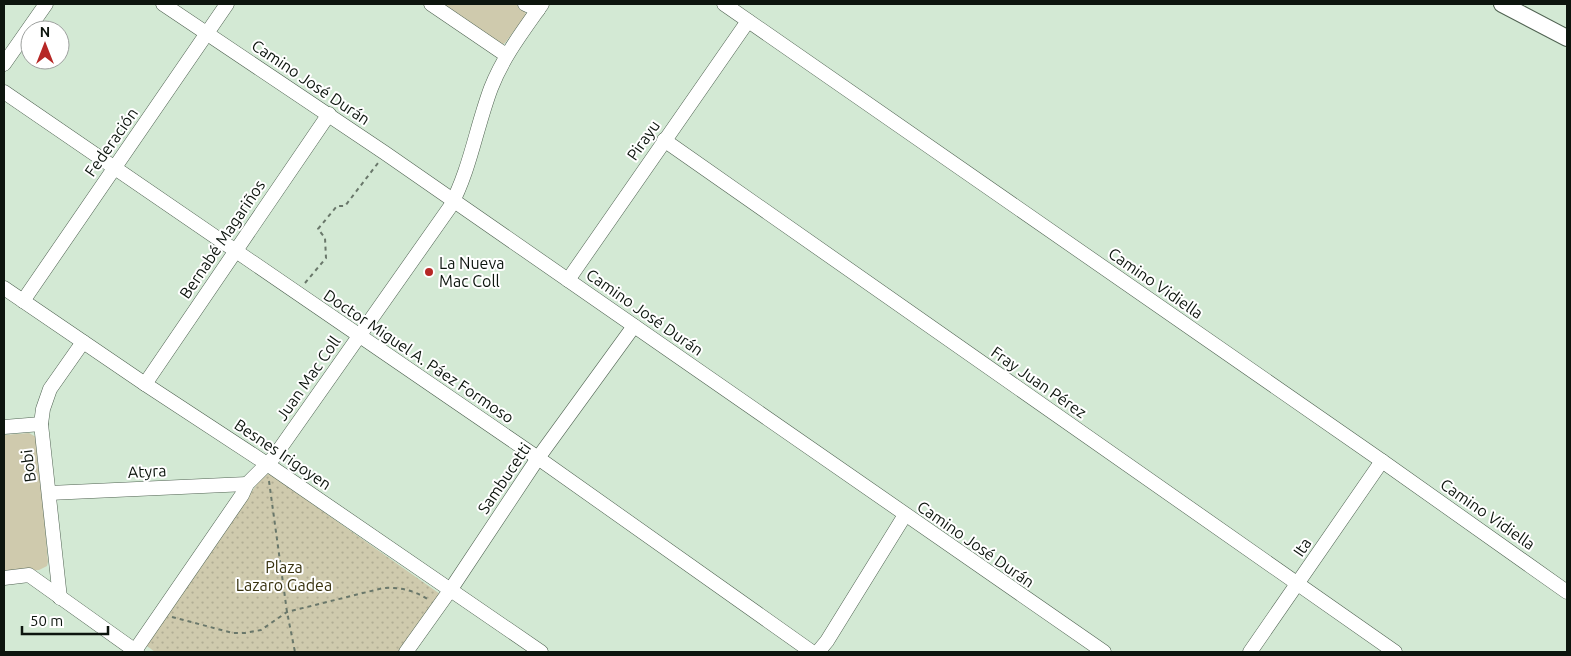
<svg xmlns="http://www.w3.org/2000/svg" width="1571" height="656" font-family="Ubuntu,sans-serif">
<style>
.grass{fill:#cfcaad}
.park{fill:url(#park-dots)}
.lines{fill:none;stroke-linecap:round;stroke-linejoin:round}
.minor-casing{stroke:#506352;stroke-width:15}
.tertiary-casing{stroke:#506352;stroke-width:18}
.path{stroke:#69776a;stroke-width:2;stroke-dasharray:4 4;stroke-linecap:butt}
.minor{stroke:#fff;stroke-width:14}
.tertiary{stroke:#fff;stroke-width:16}
.poi-dot{fill:#b62725;stroke:#fff;stroke-width:2}
.labels{text-anchor:middle;stroke-width:4;stroke-linejoin:round;paint-order:stroke}
.street-label{font-size:16px;fill:#0d150e;stroke:#fff}
.poi-label{font-size:16px;fill:#0d150e;stroke:#fff;text-anchor:start}
.park-label{font-size:16px;fill:#37310e;stroke:#fff}
</style>
<defs>
<pattern id="park-dots" width="8" height="8" patternUnits="userSpaceOnUse" patternTransform="scale(1.25)"><rect width="8" height="8" fill="#cfcaad"/><path d="M2 2h.1M6 6h.1" fill="none" stroke="#b1ad94" stroke-width="1.8" stroke-linecap="round"/></pattern>
</defs>
<rect width="100%" height="100%" fill="#d3e9d4"/>
<!-- grass -->
<g class="grass">
<path d="M439,4H515L524,9L526,15L505,43L501,45Z"/>
<path d="M29,433L36,437L38,443L48,562L47,566L39,570L4,573V435Z"/>
</g>
<!-- park -->
<path class="park" d="M268,474L273,476L440,594L401,652H155L147,646L146,642L262,477Z"/>
<g class="lines">
<defs>
<g id="minor">
<path d="M163,4L385,153L1104,652"/>
<path d="M431,4L506,55"/>
<path d="M525,4L538,10"/>
<path d="M724,4L1382,461L1567,592"/>
<path d="M4,64L46,4"/>
<path d="M4,92L538,458L812,652"/>
<path d="M664,140L1395,652"/>
<path d="M568,280L748,21"/>
<path d="M4,288L145,384L267,464L541,652"/>
<path d="M23,301L227,4"/>
<path d="M145,384L329,114"/>
<path d="M4,427L41,424"/>
<path d="M49,493L247,484"/>
<path d="M4,578L29,575L137,652"/>
<path d="M60,598L41,424L43,409L50,389L83,342"/>
<path d="M134,652L242,495L247,484L274,457L450,207C470,170 476,128 491,88C503,57 523,31 542,4"/>
<path d="M406,652L451,589L538,458L634,326"/>
<path d="M818,652L827,641L905,515"/>
<path d="M1250,652L1382,461"/>
</g>
<path id="tertiary" d="M1502,4L1567,38"/>
</defs>
<!-- minor casing -->
<use href="#minor" class="minor-casing"/>
<!-- tertiary casing -->
<use href="#tertiary" class="tertiary-casing"/>
<!-- path -->
<g class="path">
<path d="M305,283L326,258L325,238L318,229L337,206H345L378,163"/>
<path d="M269,481L287,612L295,652"/>
<path d="M172,617L233,633H245L261,630L287,612L383,588C400,587 414,590 429,600"/>
</g>
<!-- minor -->
<use href="#minor" class="minor"/>
<!-- tertiary -->
<use href="#tertiary" class="tertiary"/>
</g>
<!-- markers -->
<circle class="poi-dot" cx="429" cy="272" r="5"/>
<g class="labels">
<!-- street labels -->
<g class="street-label">
<text transform="translate(311 82) rotate(34)" y="6">Camino José Durán</text>
<text transform="translate(643 140) rotate(-55)" y="6">Pirayu</text>
<text transform="translate(111 142) rotate(-55)" y="6">Federación</text>
<text transform="translate(222 239) rotate(-56)" y="6">Bernabé Magariños</text>
<text transform="translate(1156 283) rotate(35)" y="6">Camino Vidiella</text>
<text transform="translate(645 312) rotate(35)" y="6">Camino José Durán</text>
<text transform="translate(419 356) rotate(34)" y="6">Doctor Miguel A. Páez Formoso</text>
<text transform="translate(308 378) rotate(-55)" y="6">Juan Mac Coll</text>
<text transform="translate(1039 382) rotate(35)" y="6">Fray Juan Pérez</text>
<text transform="translate(283 454) rotate(34)" y="6">Besnes Irigoyen</text>
<text transform="translate(28 466) rotate(-97)" y="6">Bobi</text>
<text transform="translate(147 471) rotate(-3)" y="6">Atyra</text>
<text transform="translate(504 478) rotate(-56)" y="6">Sambucetti</text>
<text transform="translate(1488 514) rotate(35)" y="6">Camino Vidiella</text>
<text transform="translate(976 544) rotate(35)" y="6">Camino José Durán</text>
<text transform="translate(1302 547) rotate(-56)" y="6">Ita</text>
</g>
<!-- poi labels -->
<g class="poi-label">
<text x="439" y="269">La Nueva<tspan x="439" dy="18">Mac Coll</tspan></text>
</g>
<!-- park labels -->
<g class="park-label">
<text x="284" y="573">Plaza<tspan x="284" dy="18">Lazaro Gadea</tspan></text>
</g>
</g>
<!-- border -->
<rect width="1571" height="656" fill="none" stroke="#0d150e" stroke-width="10"/>
<!-- north arrow -->
<g transform="translate(45 45)"><circle r="24" fill="#ffffff" stroke="#9ea19f"/>
<path d="M0-4L9 19L0 12L-9 19Z" fill="#b62725"/>
<text y="-8" font-size="14" font-weight="bold" text-anchor="middle" fill="#0d150e">N</text>
</g>
<!-- scale -->
<path d="M22 626v8h86v-8" fill="none" stroke="#0d150e" stroke-width="2.5"/>
<text x="30" y="626" font-size="15" fill="#0d150e" stroke="#ffffff" stroke-width="4" paint-order="stroke">50 m</text>
</svg>
